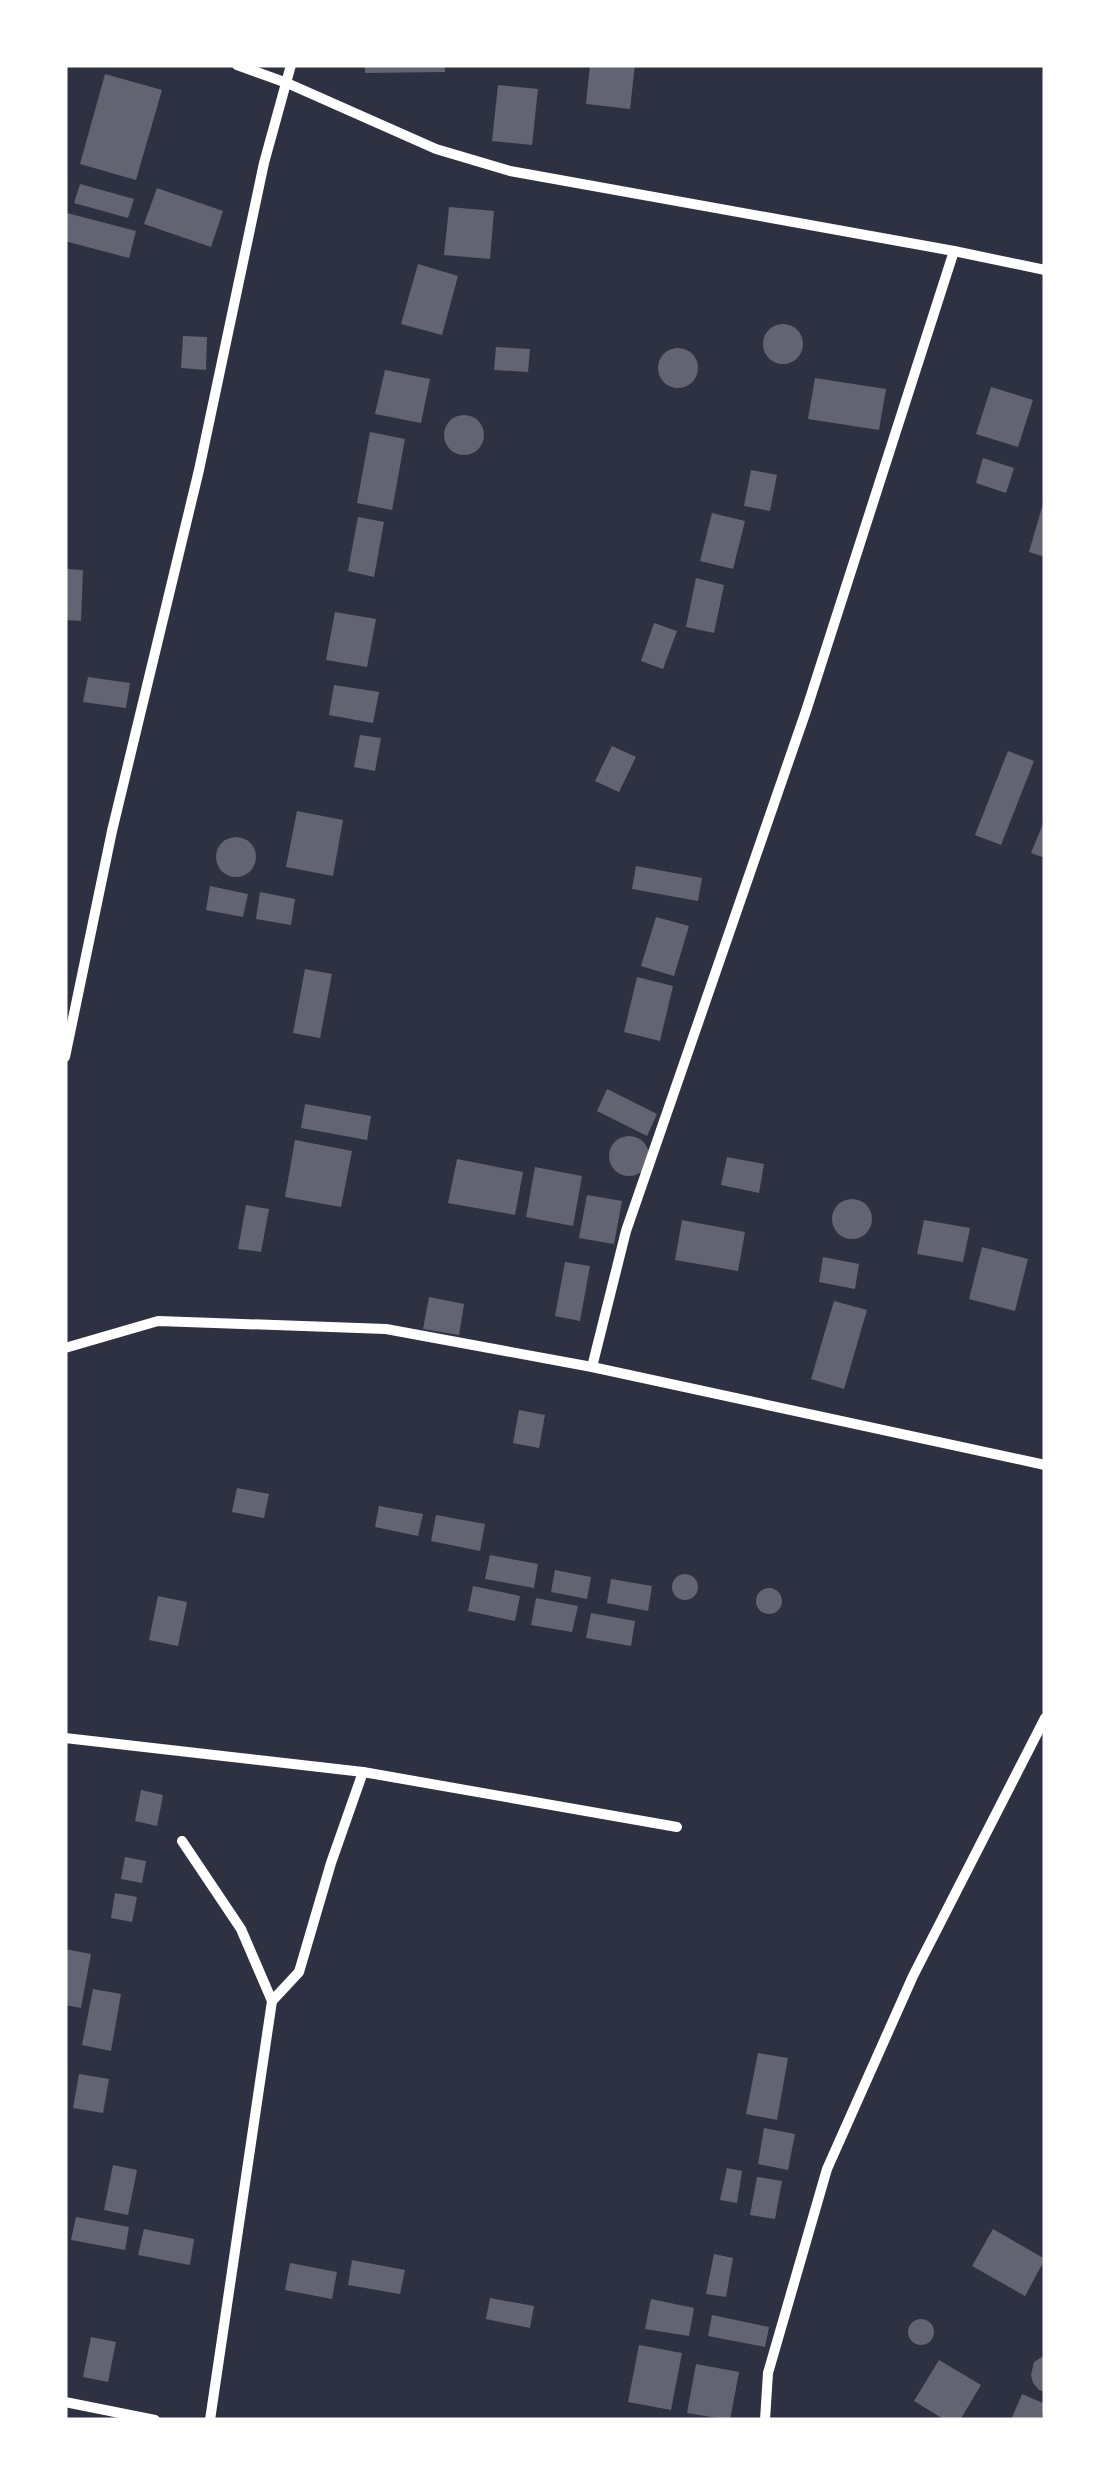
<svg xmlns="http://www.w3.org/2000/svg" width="1110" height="2485" font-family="Manrope,sans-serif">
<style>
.building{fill:#626471}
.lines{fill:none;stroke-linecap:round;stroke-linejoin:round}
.minor{stroke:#fff;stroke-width:10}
</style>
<rect width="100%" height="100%" fill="#2d3142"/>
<!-- building -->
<g class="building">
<path d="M365,65H445V72L365,73Z"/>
<path d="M590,65H635L630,109L586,104Z"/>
<path d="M105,74L162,90L136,180L80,164Z"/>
<path d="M498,85L538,89L532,145L492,141Z"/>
<path d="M80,184L134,199L128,218L74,203Z"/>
<path d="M157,188L223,211L211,247L144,224Z"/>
<path d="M449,207L494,211L490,259L444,255Z"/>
<path d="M67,213L136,231L129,258L65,241Z"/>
<path d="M418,264L458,276L442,335L401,324Z"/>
<circle cx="783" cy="344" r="20"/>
<path d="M183,336L207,337L206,370L181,368Z"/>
<path d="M496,347L530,349L528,372L494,370Z"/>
<circle cx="678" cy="368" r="20"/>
<path d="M385,370L430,379L421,423L375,414Z"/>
<path d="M815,378L886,389L879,430L808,419Z"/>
<path d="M991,387L1033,400L1018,447L976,434Z"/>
<circle cx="464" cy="435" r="20"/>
<path d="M370,432L405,439L392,510L357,503Z"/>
<path d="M983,458L1014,468L1006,493L976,483Z"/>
<path d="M751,470L777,475L770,511L744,506Z"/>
<path d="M1044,500L1045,501V557L1029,552Z"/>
<path d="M712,513L745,521L733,569L700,561Z"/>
<path d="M358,517L384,522L374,577L348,571Z"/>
<path d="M65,569L83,570L81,621L65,620Z"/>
<path d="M696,578L724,585L714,633L686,627Z"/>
<path d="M335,612L376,619L367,667L326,660Z"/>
<path d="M654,623L677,631L663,669L641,661Z"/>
<path d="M88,677L130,683L126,708L83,702Z"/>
<path d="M334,685L379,692L373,723L329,715Z"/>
<path d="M360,735L381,738L375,771L354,767Z"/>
<path d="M612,746L636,757L619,792L595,781Z"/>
<path d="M1008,751L1034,761L1001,845L975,835Z"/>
<path d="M297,811L343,820L333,876L286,867Z"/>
<path d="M1045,819V858L1031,853Z"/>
<circle cx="236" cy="857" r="20"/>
<path d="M636,866L702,878L698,901L632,889Z"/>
<path d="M210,886L248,894L243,917L206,910Z"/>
<path d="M260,892L295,899L291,925L256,919Z"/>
<path d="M656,917L689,926L674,976L641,966Z"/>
<path d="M305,969L332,974L320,1038L293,1033Z"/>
<path d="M637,977L673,986L660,1041L624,1032Z"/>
<path d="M607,1089L657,1114L647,1136L597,1111Z"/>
<path d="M305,1104L371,1116L367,1140L301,1128Z"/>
<circle cx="629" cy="1156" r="20"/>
<path d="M295,1140L352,1151L341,1207L285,1197Z"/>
<path d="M727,1157L764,1164L759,1193L721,1185Z"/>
<path d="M457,1159L523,1172L515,1215L448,1203Z"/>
<path d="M535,1167L582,1176L573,1226L526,1217Z"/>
<path d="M587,1195L622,1201L614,1244L579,1238Z"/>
<circle cx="852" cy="1219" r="20"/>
<path d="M246,1205L269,1209L261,1252L238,1249Z"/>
<path d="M682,1220L745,1232L738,1271L675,1260Z"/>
<path d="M924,1220L970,1228L963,1262L917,1254Z"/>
<path d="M982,1247L1028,1259L1015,1311L969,1299Z"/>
<path d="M823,1257L859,1264L855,1289L819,1282Z"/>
<path d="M565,1262L590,1266L580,1321L555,1316Z"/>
<path d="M429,1297L464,1304L459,1335L423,1329Z"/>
<path d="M834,1301L867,1310L844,1389L811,1379Z"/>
<path d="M519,1410L545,1415L539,1448L513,1443Z"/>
<path d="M237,1488L269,1494L264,1518L232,1512Z"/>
<path d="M379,1506L423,1514L418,1536L375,1527Z"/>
<path d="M436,1515L485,1524L480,1551L431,1541Z"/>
<path d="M490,1555L538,1564L534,1588L485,1579Z"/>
<path d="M555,1570L591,1577L587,1599L551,1592Z"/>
<circle cx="685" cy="1587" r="13"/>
<path d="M611,1579L652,1586L648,1611L607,1603Z"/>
<path d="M473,1586L520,1596L515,1621L468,1611Z"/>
<circle cx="769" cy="1601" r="13"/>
<path d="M158,1596L187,1602L178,1646L149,1640Z"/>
<path d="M536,1598L578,1606L572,1632L531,1625Z"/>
<path d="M591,1613L635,1621L631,1646L586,1638Z"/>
<path d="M141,1790L163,1795L157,1826L135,1821Z"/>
<path d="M125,1857L146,1861L142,1883L121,1879Z"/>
<path d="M115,1893L137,1897L132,1922L111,1918Z"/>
<path d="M65,1949L91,1954L81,2008L65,2005Z"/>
<path d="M93,1989L121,1994L111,2051L82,2045Z"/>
<path d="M758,2053L788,2058L777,2120L746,2114Z"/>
<path d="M79,2074L109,2079L103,2113L73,2108Z"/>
<path d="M764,2128L795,2134L788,2170L758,2164Z"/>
<path d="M113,2165L137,2170L128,2215L104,2210Z"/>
<path d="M727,2168L742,2171L737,2203L720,2200Z"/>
<path d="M757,2177L782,2181L775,2219L750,2215Z"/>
<path d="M76,2217L129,2227L125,2250L71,2240Z"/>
<path d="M144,2229L194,2239L190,2265L138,2255Z"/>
<path d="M993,2229L1045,2259L1025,2296L972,2266Z"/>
<path d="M714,2254L733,2258L726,2297L706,2294Z"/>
<path d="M352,2260L405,2270L400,2294L348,2285Z"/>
<path d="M290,2263L337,2272L332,2299L285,2290Z"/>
<path d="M490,2298L534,2306L530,2328L486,2319Z"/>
<path d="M651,2299L694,2308L689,2336L645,2329Z"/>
<path d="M712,2315L769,2327L765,2347L708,2336Z"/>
<circle cx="921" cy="2332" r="13"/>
<path d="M91,2337L116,2342L108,2382L83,2377Z"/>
<path d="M639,2345L682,2353L671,2410L628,2402Z"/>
<path d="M1045,2355V2392L1039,2390L1033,2383L1031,2375L1034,2362Z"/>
<path d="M939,2360L981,2385L960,2420H945L914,2401Z"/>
<path d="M696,2364L739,2372L730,2420L687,2413Z"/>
<path d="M1022,2394L1045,2404L1041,2420H1011Z"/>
</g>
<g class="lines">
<!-- minor -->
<g class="minor">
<path d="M237,65L287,83L436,149L510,171L954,251L1045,270"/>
<path d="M65,1057L112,831L199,470L264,163L291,65"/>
<path d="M65,1348L158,1321L386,1329L592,1367L1045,1465"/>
<path d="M592,1367L626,1231L806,711L954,251"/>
<path d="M65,1738L363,1772L677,1827"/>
<path d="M182,1841L241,1929L272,2001L210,2420"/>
<path d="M272,2001L299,1972L331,1863L363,1772"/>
<path d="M65,2402L155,2420"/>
<path d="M765,2420L768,2373L827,2169L913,1976L1045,1718"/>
</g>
</g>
<!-- border -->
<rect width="1110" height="2485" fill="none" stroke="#ffffff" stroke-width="135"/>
</svg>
